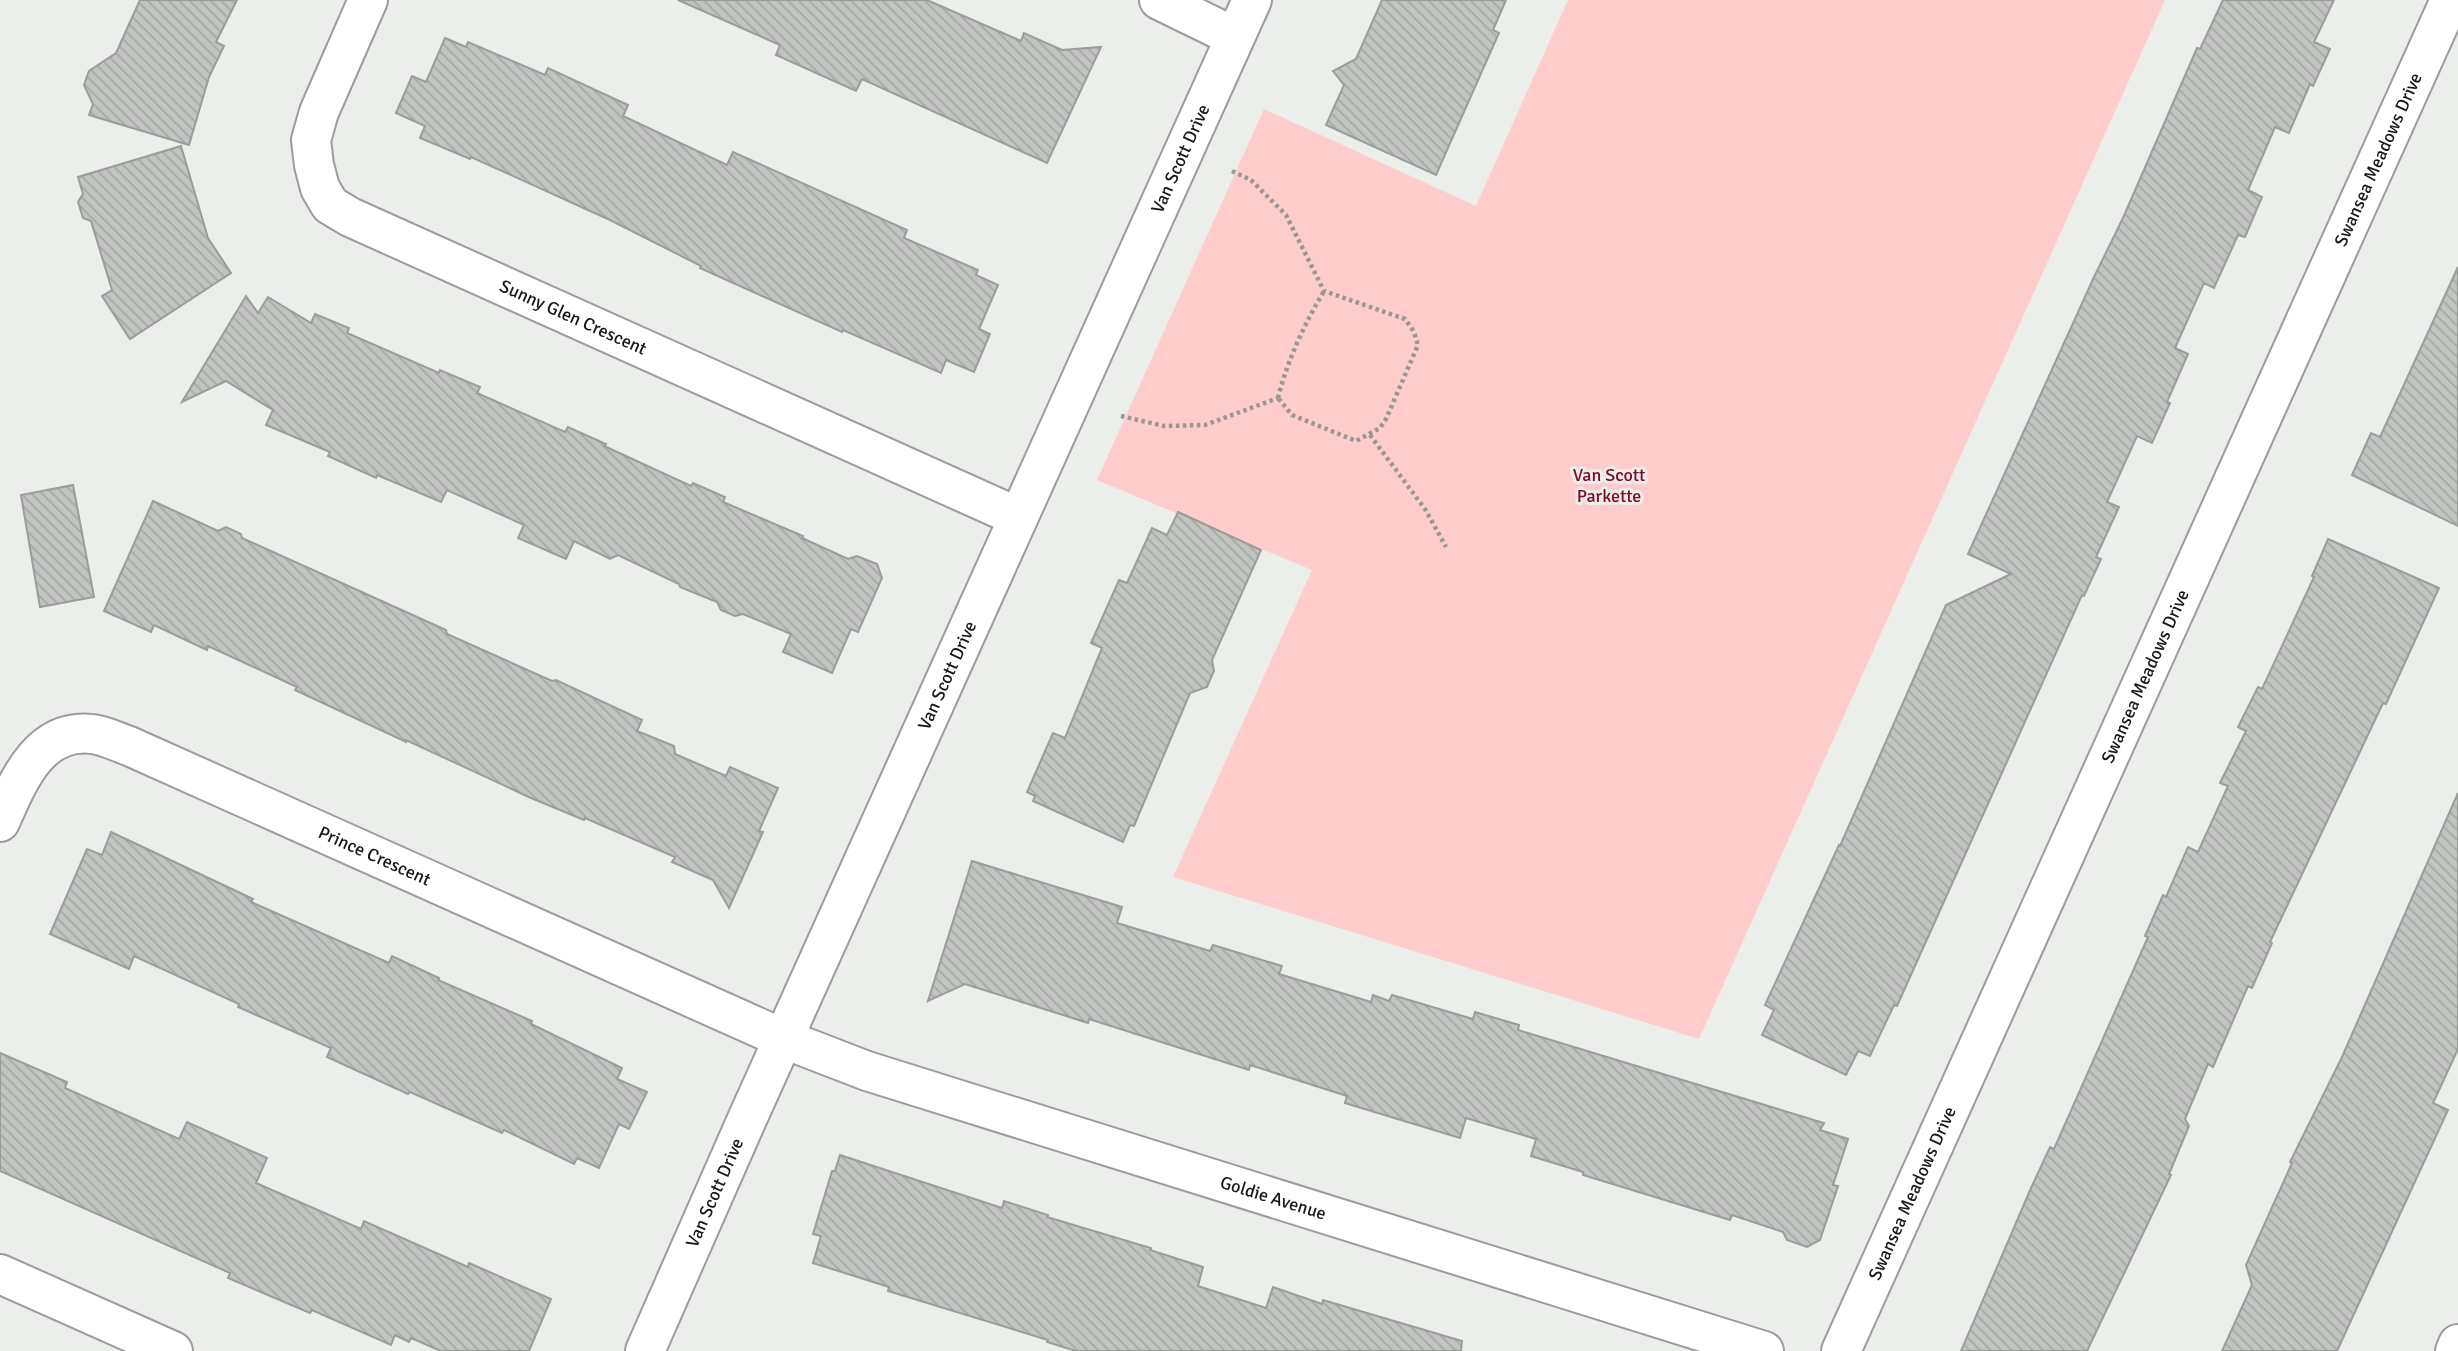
<svg xmlns="http://www.w3.org/2000/svg" width="2458" height="1351" font-family="Signika,sans-serif">
<style>
.park{fill:#fcc}
.building{fill:url(#building-back-hatch);stroke:#9a9d9a;stroke-width:2}
.lines{fill:none;stroke-linecap:round;stroke-linejoin:round}
.minor-casing{stroke:#9b9d9a;stroke-width:42}
.path{stroke:#969896;stroke-width:4.5;stroke-dasharray:3.5 3.5;stroke-linecap:butt}
.minor{stroke:#fff;stroke-width:38}
.labels{text-anchor:middle;stroke-width:6;stroke-linejoin:round;paint-order:stroke}
.street-label{font-size:18px;fill:#161716;stroke:#ebeeeb}
.park-label{font-size:18px;fill:#850623;stroke:#ebeeeb}
</style>
<defs>
<pattern id="building-back-hatch" width="6" height="6" patternUnits="userSpaceOnUse" patternTransform="scale(1.75)"><rect width="6" height="6" fill="#c2c4c2"/><path d="M-1 5l2 2M0 0l6 6M5-1l2 2" fill="none" stroke="#a6a8a6"/></pattern>
</defs>
<rect width="100%" height="100%" fill="#ebeeeb"/>
<!-- park -->
<path class="park" d="M1568,0H2165L1699,1039L1173,877L1312,570L1097,480L1264,109L1476,206Z"/>
<!-- building -->
<g class="building">
<path d="M140,0H237L216,42L224,46L209,77L189,145L89,115L93,104L84,85L89,71L116,53Z"/>
<path d="M678,0H927L1021,41L1024,33L1062,50L1101,47L1047,163L862,79L856,91L776,55L780,45Z"/>
<path d="M1382,0H1506L1493,30L1499,33L1436,175L1326,125L1344,85L1333,71L1356,59Z"/>
<path d="M2223,0H2334L2314,42L2330,49L2313,86L2310,84L2289,133L2275,127L2248,190L2262,197L2245,237L2238,235L2214,288L2204,283L2175,348L2188,354L2167,402L2170,403L2152,443L2137,436L2107,502L2119,507L2096,557L2101,559L2084,596L2082,595L1897,1006L1894,1005L1870,1056L1858,1051L1846,1075L1762,1035L1774,1010L1765,1005L1839,845L1840,846L1946,605L2011,574L1968,554L2094,277L2123,218L2197,48L2200,49Z"/>
<path d="M445,38L466,47L468,42L545,75L548,68L628,105L623,116L727,165L733,152L907,230L904,238L978,270L976,275L998,285L979,329L990,334L974,372L946,360L941,373L843,330L842,332L700,268L701,266L610,220L471,157L470,159L420,138L425,126L396,113L412,76L426,82Z"/>
<path d="M181,146L208,238L231,273L130,339L102,296L112,290L91,221L83,218L78,202L83,194L78,177Z"/>
<path d="M2458,267V526L2352,475L2371,433L2380,437Z"/>
<path d="M246,296L258,313L268,297L311,323L315,314L349,328L347,333L439,373L440,370L480,387L477,393L565,432L568,427L606,444L604,446L691,486L693,483L725,497L723,502L803,536L802,538L848,559L857,556L877,564L882,578L858,632L851,629L832,673L783,652L791,634L743,614L735,616L721,610L717,602L680,587L679,584L618,555L610,559L574,541L566,559L518,538L524,525L447,490L441,502L377,475L376,478L328,456L330,452L266,425L273,410L226,381L182,402Z"/>
<path d="M73,485L94,597L40,607L21,495Z"/>
<path d="M153,501L218,531L226,527L241,534L242,538L446,630L447,634L552,681L556,680L642,720L637,731L674,746L675,754L726,776L730,767L778,788L759,831L763,832L729,908L713,880L672,862L675,857L585,818L584,820L531,798L406,740V742L295,690L297,687L208,646L207,650L154,625L151,632L104,611Z"/>
<path d="M1178,512L1261,550L1212,660L1214,671L1207,687L1190,693L1134,826L1130,825L1123,842L1033,801L1035,796L1027,792L1053,733L1065,738L1102,648L1091,643L1119,580L1127,583L1152,528L1167,535Z"/>
<path d="M2328,539L2439,588L2386,704L2383,703L2270,942L2272,943L2252,988L2248,986L2213,1067L2208,1064L2185,1119L2189,1126L2169,1174L2171,1175L2087,1351H1961L2031,1188L2050,1147L2054,1149L2148,937L2145,936L2163,895L2166,897L2188,847L2198,852L2228,786L2220,783L2246,731L2238,727L2258,687L2262,689L2314,577L2312,576Z"/>
<path d="M2458,793V1049L2433,1103L2448,1110L2337,1351H2222L2252,1285L2246,1265L2292,1163L2290,1162L2342,1057Z"/>
<path d="M111,832L253,899L251,902L389,963L392,956L439,978L438,980L532,1021L531,1024L622,1068L617,1079L647,1092L629,1129L619,1124L599,1168L577,1158L574,1164L504,1130L502,1133L410,1092L408,1094L327,1057L331,1048L238,1007L239,1004L134,956L129,969L50,934L87,849L102,855Z"/>
<path d="M972,861L1122,907L1117,923L1210,951L1213,945L1282,966L1279,974L1371,1002L1373,995L1389,1001L1392,995L1473,1019L1475,1012L1519,1025L1518,1030L1824,1123L1820,1130L1848,1139L1833,1185L1838,1186L1820,1240L1807,1247L1787,1240L1783,1232L1732,1215L1730,1220L1583,1175V1172L1531,1156L1536,1139L1466,1118L1460,1138L1345,1103L1347,1096L1250,1065L1249,1070L1089,1019L1088,1023L965,984L928,1001Z"/>
<path d="M0,1053L67,1082L65,1088L179,1139L187,1122L267,1158L256,1183L361,1229L364,1221L468,1267L469,1263L551,1299L529,1351H441L411,1338L409,1342L395,1335L391,1345L312,1310L310,1313L228,1278L230,1273L0,1171Z"/>
<path d="M840,1155L1002,1208L1004,1201L1048,1215L1047,1217L1151,1248L1150,1250L1203,1267L1198,1286L1266,1308L1273,1287L1322,1304L1323,1300L1462,1341L1461,1351H1076L1047,1342L1048,1340L888,1291L889,1287L813,1263L821,1236L813,1234L832,1171H835Z"/>
</g>
<g class="lines">
<defs>
<g id="minor">
<path id="s1" d="M368,0L319,112L311,140L314,165L320,188L330,205L350,217L1018,517"/>
<path d="M1159,0L1235,37"/>
<path id="s2" d="M0,822C18,782 38,728 92,734C104,735 117,742 129,746L784,1039L867,1071L1764,1351"/>
<path d="M0,1274L173,1351"/>
<path id="s3" d="M645,1351L748,1117L1252,0"/>
<path id="s4" d="M1841,1351L2450,0"/>
<path d="M2455,1351L2458,1344"/>
</g>
</defs>
<!-- minor casing -->
<use href="#minor" class="minor-casing"/>
<!-- path -->
<g class="path">
<path d="M1232,171L1251,180L1286,215L1324,291L1405,319L1414,332L1418,345L1386,419L1380,428L1356,441L1292,415L1278,398"/>
<path d="M1278,398C1287,361 1305,323 1324,291"/>
<path d="M1121,416L1164,426L1205,425L1278,398"/>
<path d="M1370,435L1425,509L1446,547"/>
</g>
<!-- minor -->
<use href="#minor" class="minor"/>
</g>
<g class="labels">
<!-- street labels -->
<g class="street-label">
<text dy="6" stroke="none"><textPath href="#s3" startOffset="1307">Van Scott Drive</textPath></text>
<text dy="6" stroke="none"><textPath href="#s4" startOffset="1307">Swansea Meadows Drive</textPath></text>
<text dy="6" stroke="none"><textPath href="#s1" startOffset="488">Sunny Glen Crescent</textPath></text>
<text dy="6" stroke="none"><textPath href="#s3" startOffset="740">Van Scott Drive</textPath></text>
<text dy="6" stroke="none"><textPath href="#s4" startOffset="740">Swansea Meadows Drive</textPath></text>
<text dy="6" stroke="none"><textPath href="#s2" startOffset="446">Prince Crescent</textPath></text>
<text dy="6" stroke="none"><textPath href="#s3" startOffset="173">Van Scott Drive</textPath></text>
<text dy="6" stroke="none"><textPath href="#s4" startOffset="173">Swansea Meadows Drive</textPath></text>
<text dy="6" stroke="none"><textPath href="#s2" startOffset="1409">Goldie Avenue</textPath></text>
</g>
<!-- park labels -->
<g class="park-label">
<text x="1609" y="481">Van Scott<tspan x="1609" dy="21">Parkette</tspan></text>
</g>
</g>
</svg>
